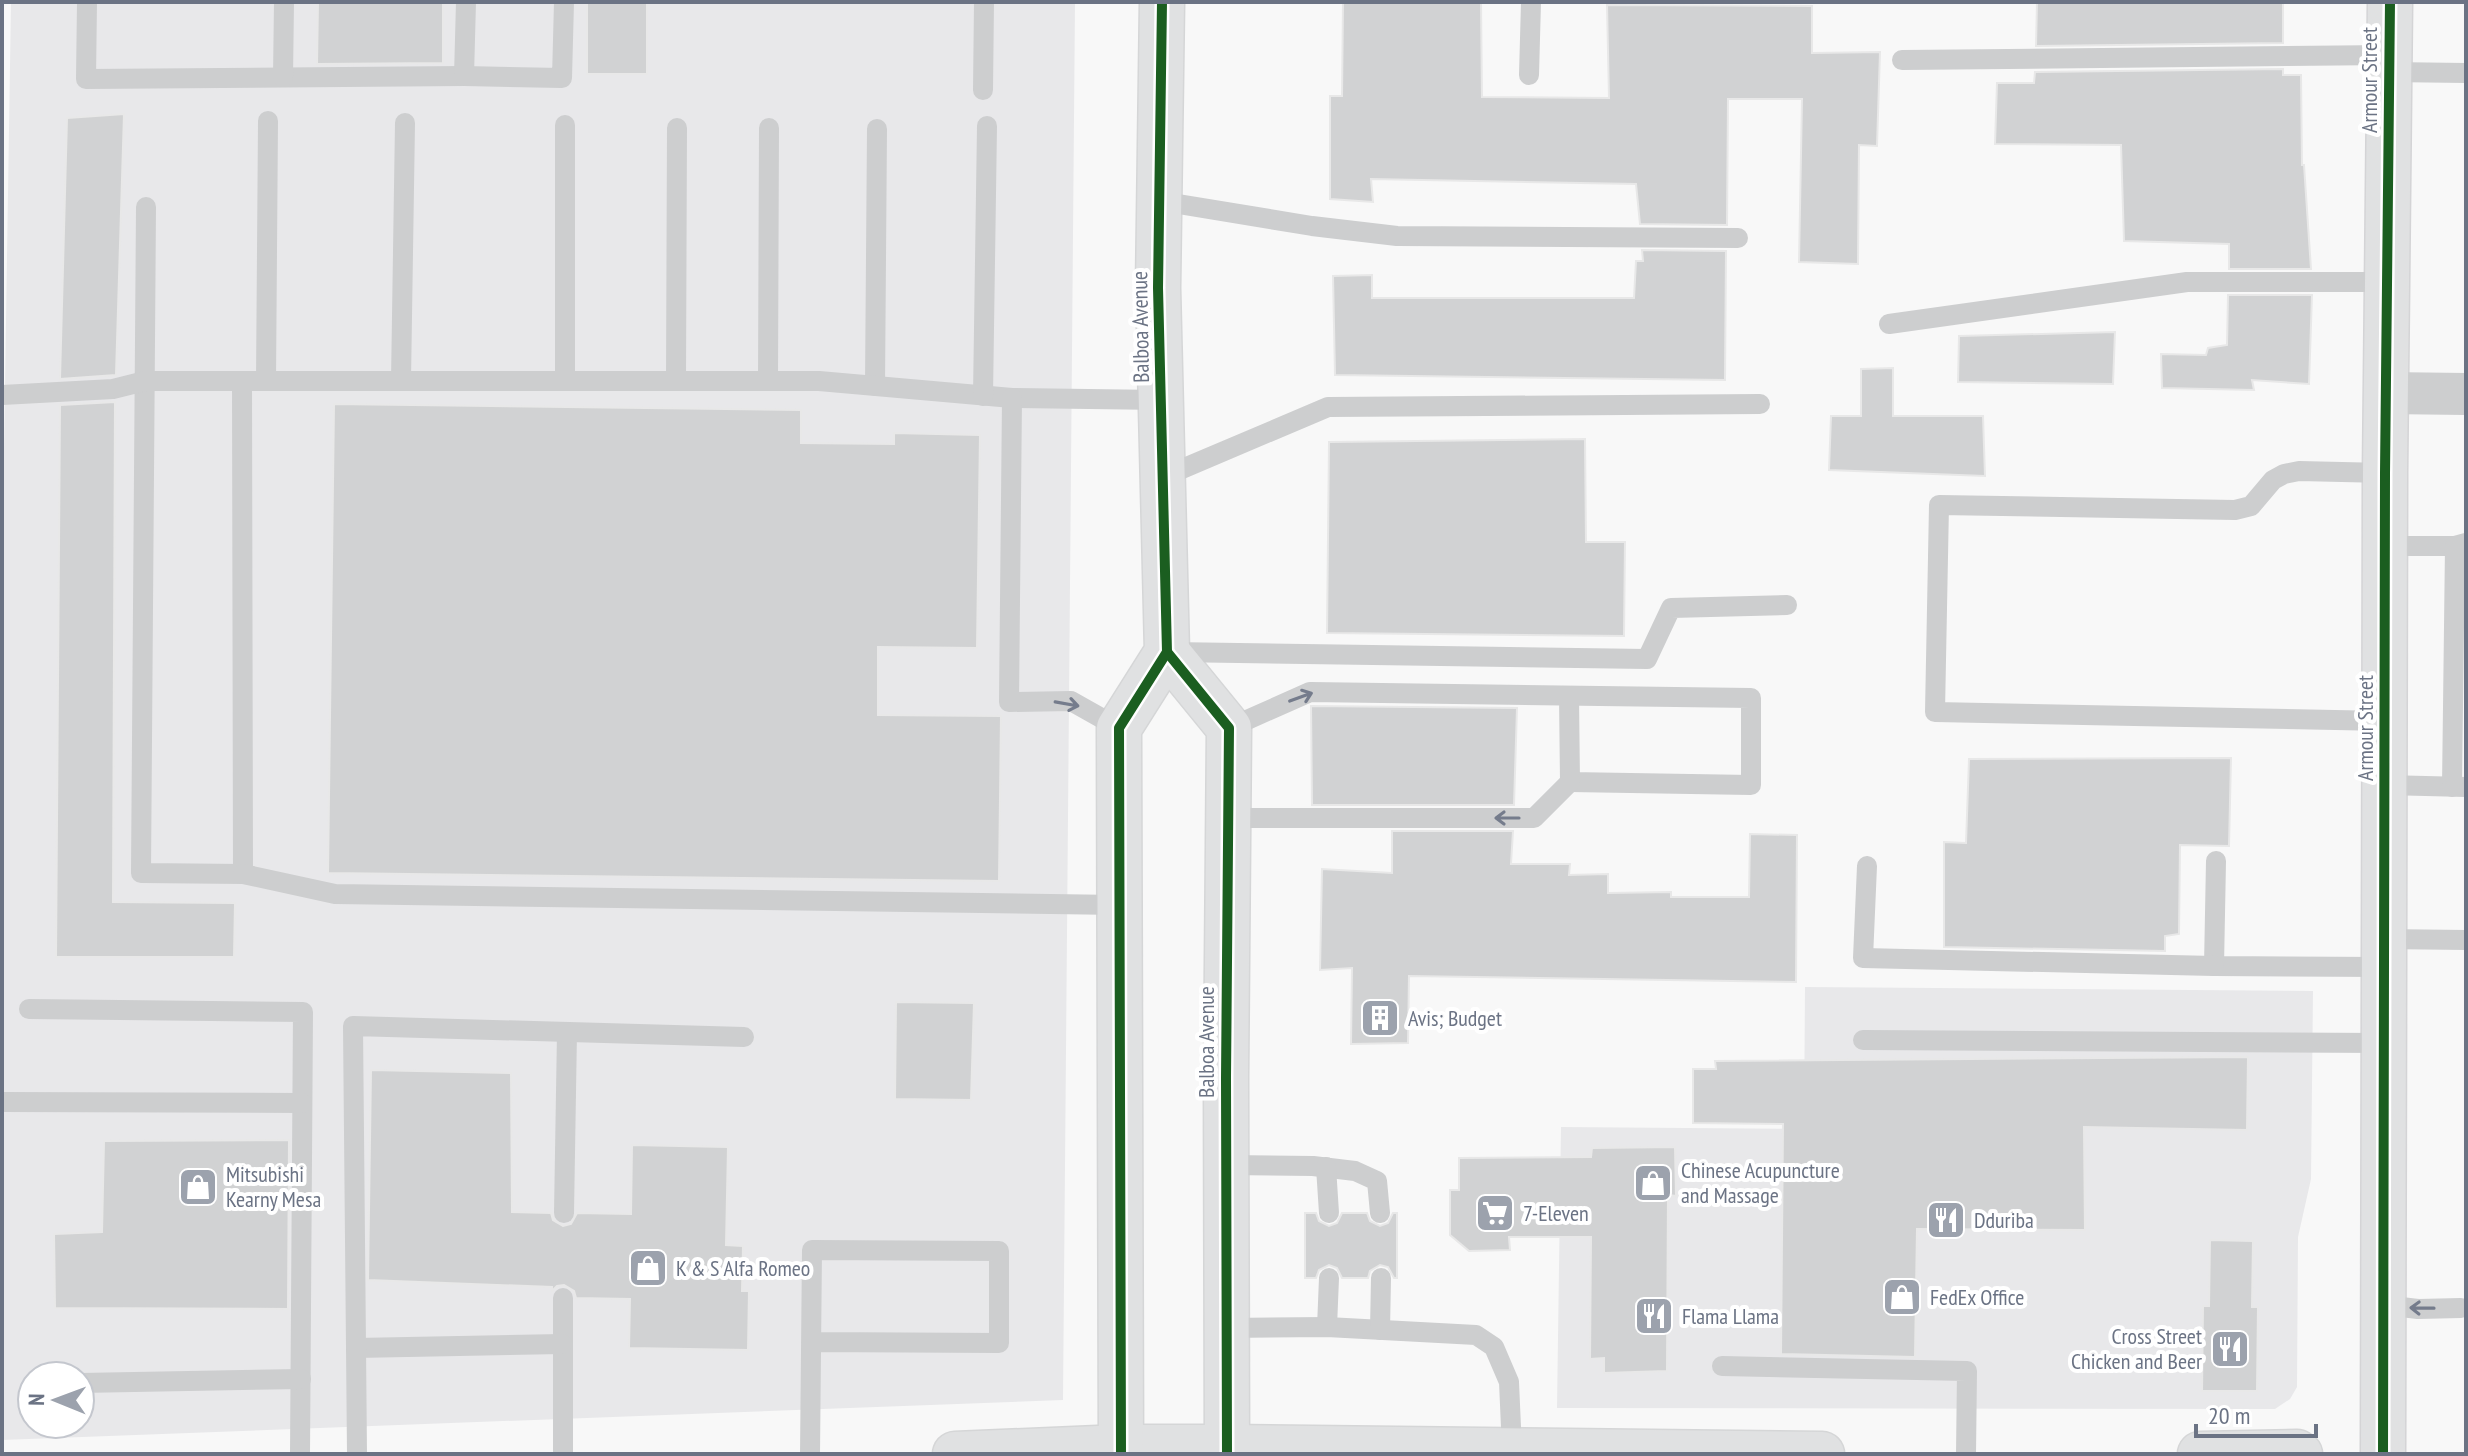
<svg xmlns="http://www.w3.org/2000/svg" width="2468" height="1456" font-family="'PT Sans Narrow',sans-serif">
<style>
.built{fill:#e8e8ea;fill-rule:evenodd}
.building{fill:#d1d2d3;stroke:#e8e8e8;stroke-width:2}
.lines{fill:none;stroke-linecap:round;stroke-linejoin:round}
.secondary-casing{stroke:#d4d4d6;stroke-width:47}
.primary-casing{stroke:#d5d6d7;stroke-width:47}
.lane{stroke:#cdcecf;stroke-width:20}
.street{stroke:#cdcecf;stroke-width:42}
.secondary{stroke:#e0e1e2;stroke-width:44}
.primary{stroke:#e0e1e2;stroke-width:44}
.cycleway-casing{stroke:#fff;stroke-width:15}
.cycleway{stroke:#1b5e20;stroke-width:10}
.oneway{stroke:#757c8c}
.labels{text-anchor:middle;stroke-width:8;stroke-linejoin:round;paint-order:stroke}
.street-label{font-size:22px;fill:#6b7384;stroke:#fff}
.poi-label{font-size:22px;fill:#6b7384;stroke:#fff;text-anchor:start}
</style>
<rect width="100%" height="100%" fill="#f8f8f8"/>
<!-- built -->
<g class="built">
<path d="M11,2H1075L1063,1400L2,1440V577ZM32,1376H80V1424H32Z"/>
<path d="M1805,987L2313,991L2311,1179L2298,1237L2297,1387L2290,1399L2275,1409L1557,1408L1561,1127L1804,1129Z"/>
</g>
<!-- building -->
<g class="building">
<path d="M318,2H443V63L317,64Z"/>
<rect x="587" y="2" width="60" height="72"/>
<path d="M1343,2H1481L1482,97L1609,98L1607,5L1812,6V53L1880,52L1877,146L1859,145L1858,264L1799,262L1802,99H1728L1727,225L1640,224L1636,184L1371,179L1373,202L1330,199V96H1342Z"/>
<path d="M2037,2H2283V43L2036,46Z"/>
<path d="M2283,69V75H2301L2302,165H2304L2311,269H2229V244L2124,241L2121,145L1995,144L1997,83H2034L2035,72Z"/>
<path d="M124,114L116,375L60,379L67,118Z"/>
<path d="M1642,250L1726,251L1725,380L1335,375L1333,276L1372,275V298H1634L1636,261H1643Z"/>
<path d="M2228,295H2312L2309,384L2252,380L2254,390L2162,388L2161,354L2206,355L2208,348L2227,345Z"/>
<path d="M2115,332L2113,384L1958,382L1959,336Z"/>
<path d="M1893,368V416H1983L1985,476L1829,470L1831,416H1861V369Z"/>
<path d="M115,402L113,902L235,903L234,957H56L60,405Z"/>
<path d="M334,404L801,410V443L894,444V433L980,435L977,648L878,647V715L1001,716L999,881L328,873Z"/>
<path d="M1585,439L1586,542H1625L1624,636L1327,633L1329,442Z"/>
<path d="M1311,706L1517,708L1514,805H1312Z"/>
<path d="M2231,758L2229,846L2180,845L2179,934L2165,936V951L1944,947V842L1966,843L1969,759Z"/>
<path d="M1392,831H1513L1511,864H1570L1569,875L1608,874V893L1671,892V897H1749L1750,834L1797,835L1796,982L1409,976L1408,1043L1351,1044L1352,968L1320,970L1322,869L1392,873Z"/>
<path d="M896,1002L974,1003L971,1100L895,1099Z"/>
<path d="M2248,1057L2247,1130L2084,1127L2085,1230L1917,1229L1915,1357L1781,1354L1783,1124L1693,1123V1069H1716L1715,1061Z"/>
<path d="M371,1070L511,1073L512,1212L551,1213L553,1220L563,1226L571,1224L577,1213L631,1214L632,1145L728,1147L726,1245L743,1246L742,1291H749L748,1350L629,1348L630,1299L576,1298L574,1291L564,1285L557,1286L552,1291V1287L368,1280Z"/>
<path d="M289,1140L288,1309L55,1308L54,1234L102,1232L104,1141Z"/>
<path d="M1675,1147L1676,1196L1668,1195L1667,1371L1604,1373V1358L1590,1359L1591,1237H1509L1510,1250L1469,1251L1450,1235V1190H1459V1158L1591,1157L1592,1148Z"/>
<path d="M1305,1213H1316L1319,1221L1329,1226L1337,1223L1342,1213H1367L1370,1221L1380,1226L1388,1223L1393,1213H1397V1278H1394L1388,1267L1380,1265L1370,1271L1368,1278H1342L1337,1268L1329,1265L1319,1270L1316,1278H1305Z"/>
<path d="M2210,1240L2253,1241L2252,1307H2258L2257,1391H2202L2203,1306H2209Z"/>
</g>
<g class="lines">
<defs>
<path id="secondary" d="M2383,1454L2385,473L2390,2"/>
<g id="primary">
<path d="M1167,652L1229,728L1226,1078L1227,1454"/>
<path d="M955,1454L1121,1447H1227L1822,1454"/>
<path d="M1121,1454L1119,728L1167,652L1158,288L1162,2"/>
<path d="M2200,1454L2297,1452L2300,1454"/>
</g>
</defs>
<!-- secondary casing -->
<use href="#secondary" class="secondary-casing"/>
<!-- primary casing -->
<use href="#primary" class="primary-casing"/>
<!-- lane -->
<g class="lane">
<path d="M87,2L86,79L464,76"/>
<path d="M466,2L464,76L562,78L564,2"/>
<path d="M1902,60L2389,55"/>
<path d="M2389,72L2466,73"/>
<path d="M1529,75L1531,2"/>
<path d="M283,77L284,2"/>
<path d="M983,90L984,2"/>
<path d="M565,125V381"/>
<path d="M1160,201L1312,226L1397,236L1738,238"/>
<path d="M146,207L141,873L243,874L242,381"/>
<path d="M1889,324L2187,282H2387"/>
<path d="M266,381L268,121"/>
<path d="M401,381L405,123"/>
<path d="M676,381L677,128"/>
<path d="M768,381L769,128"/>
<path d="M875,386L877,129"/>
<path d="M2,395L113,389L145,381H819L1012,398L1161,400"/>
<path d="M983,396L987,126"/>
<path d="M1012,398L1009,702L1071,701L1119,728"/>
<path d="M1163,477L1328,407L1760,404"/>
<path d="M2385,546H2455L2466,543"/>
<path d="M1171,652L1647,659L1671,608L1787,605"/>
<path d="M2384,721L1935,712L1939,505L2235,510L2251,506L2273,480L2284,474L2299,471L2385,473"/>
<path d="M1229,728L1310,692L1751,698V785L1570,782L1569,696"/>
<path d="M2385,785L2466,787"/>
<path d="M2452,787L2455,546"/>
<path d="M1228,818H1534L1570,782"/>
<path d="M2216,861L2214,966L2384,967"/>
<path d="M1867,866L1863,958L2214,966"/>
<path d="M243,874L335,894L1119,905"/>
<path d="M2383,939L2466,940"/>
<path d="M29,1009L303,1012L300,1454"/>
<path d="M1863,1040L2384,1043"/>
<path d="M2,1102L302,1103"/>
<path d="M1226,1165L1313,1166L1355,1171L1377,1181L1380,1213"/>
<path d="M1326,1167L1329,1213"/>
<path d="M564,1213L567,1032"/>
<path d="M563,1298V1454"/>
<path d="M2384,1305L2418,1309L2461,1308"/>
<path d="M1327,1327L1329,1278"/>
<path d="M1226,1328L1327,1327L1476,1335L1494,1347L1509,1382L1512,1450"/>
<path d="M1380,1330L1381,1278"/>
<path d="M356,1348L562,1344"/>
<path d="M1722,1366L1967,1371L1966,1454"/>
<path d="M80,1383L301,1379"/>
<path d="M357,1454L353,1026L744,1037"/>
<path d="M810,1454C811,1386 811,1318 812,1250L999,1251V1343L811,1342"/>
</g>
<!-- street -->
<path class="street" d="M2386,393L2466,394"/>
<!-- secondary -->
<use href="#secondary" class="secondary"/>
<!-- primary -->
<use href="#primary" class="primary"/>
<defs>
<g id="cycleway">
<path d="M1167,652L1229,728L1226,1078L1227,1454"/>
<path d="M1121,1454L1119,728L1167,652L1158,288L1162,2"/>
<path d="M2383,1454L2385,473L2390,2"/>
</g>
</defs>
<!-- cycleway casing -->
<use href="#cycleway" class="cycleway-casing"/>
<!-- cycleway -->
<use href="#cycleway" class="cycleway"/>
</g>
<!-- one-way arrows -->
<defs><path id="oneway-shaft" d="M-6 0H5M1.5-3L5.5 0L1.5 3" fill="none" stroke-width="1.6" stroke-linecap="round" stroke-linejoin="round" transform="scale(2)"/></defs>
<g class="oneway">
<use href="#oneway-shaft" transform="translate(1301 697) rotate(-20)"/>
<use href="#oneway-shaft" transform="translate(1067 704) rotate(10)"/>
<use href="#oneway-shaft" transform="translate(1507 818) rotate(180)"/>
<use href="#oneway-shaft" transform="translate(2422 1308) rotate(-179)"/>
</g>
<!-- icons -->
<defs>
<symbol id="building-square" viewBox="-11 -11 22 22"><rect x="-9" y="-9" width="18" height="18" rx="4" fill="#9ca2ad" stroke="#fff"/><path d="M-4-6H4V6H1V3H-1V6H-4ZM-2.5-4.3h1.7v1.8h-1.7ZM.8-4.3h1.7v1.8H.8ZM-2.5-1h1.7V.8h-1.7ZM.8-1h1.7V.8H.8Z" fill="#fff"/></symbol>
<symbol id="shop-square" viewBox="-11 -11 22 22"><rect x="-9" y="-9" width="18" height="18" rx="4" fill="#9ca2ad" stroke="#fff"/><path d="M-5-2.5h2.3a2.7 3.5 0 0 1 5.4 0H5L5.5 6h-11ZM-1.5-2.5h3a1.5 2.3 0 0 0-3 0Z" fill="#fff"/></symbol>
<symbol id="supermarket-square" viewBox="-11 -11 22 22"><rect x="-9" y="-9" width="18" height="18" rx="4" fill="#9ca2ad" stroke="#fff"/><path d="M-6-5.5h2.5l.6 2H6L4.5 2H-2.5L-4.4-4H-6ZM-1.5 3.2a1.3 1.3 0 1 0 .1 0ZM3 3.2a1.3 1.3 0 1 0 .1 0Z" fill="#fff"/></symbol>
<symbol id="restaurant-square" viewBox="-11 -11 22 22"><rect x="-9" y="-9" width="18" height="18" rx="4" fill="#9ca2ad" stroke="#fff"/><path d="M-5-6h1v4h1v-4h1v4h1v-4h1v5L-1.5 .5V6h-2V.5L-5-1ZM5-6V6H3V1.5H1.5Q1.5-4 5-6Z" fill="#fff"/></symbol>
</defs>
<g fill-rule="evenodd">
<use href="#building-square" x="1358" y="996" width="44" height="44"/>
<use href="#shop-square" x="1631" y="1161" width="44" height="44"/>
<use href="#shop-square" x="176" y="1165" width="44" height="44"/>
<use href="#supermarket-square" x="1473" y="1191" width="44" height="44"/>
<use href="#restaurant-square" x="1924" y="1198" width="44" height="44"/>
<use href="#shop-square" x="626" y="1246" width="44" height="44"/>
<use href="#shop-square" x="1880" y="1275" width="44" height="44"/>
<use href="#restaurant-square" x="1632" y="1294" width="44" height="44"/>
<use href="#restaurant-square" x="2208" y="1327" width="44" height="44"/>
</g>
<g class="labels">
<!-- street labels -->
<g class="street-label">
<text transform="translate(2369 80) rotate(-90)" y="8">Armour Street</text>
<text transform="translate(1140 327) rotate(-91)" y="8">Balboa Avenue</text>
<text transform="translate(2365 728) rotate(-90)" y="8">Armour Street</text>
<text transform="translate(1206 1042) rotate(-90)" y="8">Balboa Avenue</text>
</g>
<!-- poi labels -->
<g class="poi-label">
<text x="1408" y="1026">Avis; Budget</text>
<text x="1681" y="1178">Chinese Acupuncture<tspan x="1681" dy="25">and Massage</tspan></text>
<text x="226" y="1182">Mitsubishi<tspan x="226" dy="25">Kearny Mesa</tspan></text>
<text x="1523" y="1221">7-Eleven</text>
<text x="1974" y="1228">Dduriba</text>
<text x="676" y="1276">K &amp; S Alfa Romeo</text>
<text x="1930" y="1305">FedEx Office</text>
<text x="1682" y="1324">Flama Llama</text>
<text x="2202" y="1344" text-anchor="end">Cross Street<tspan x="2202" dy="25">Chicken and Beer</tspan></text>
</g>
</g>
<!-- border -->
<rect width="2468" height="1456" fill="none" stroke="#6b7384" stroke-width="8"/>
<!-- north arrow -->
<g transform="translate(56 1400) rotate(271)"><circle r="38" fill="#ffffff" stroke="#c4c7ce" stroke-width="2"/>
<path d="M0-6L14 30L0 20L-14 30Z" fill="#9ca2ad"/>
<text y="-12" font-size="22" font-weight="bold" text-anchor="middle" fill="#6b7384">N</text>
</g>
<!-- scale -->
<path d="M2196 1424v12h120v-12" fill="none" stroke="#6b7384" stroke-width="4"/>
<text x="2208" y="1424" font-size="24" fill="#6b7384" stroke="#ffffff" stroke-width="6" paint-order="stroke">20 m</text>
</svg>
